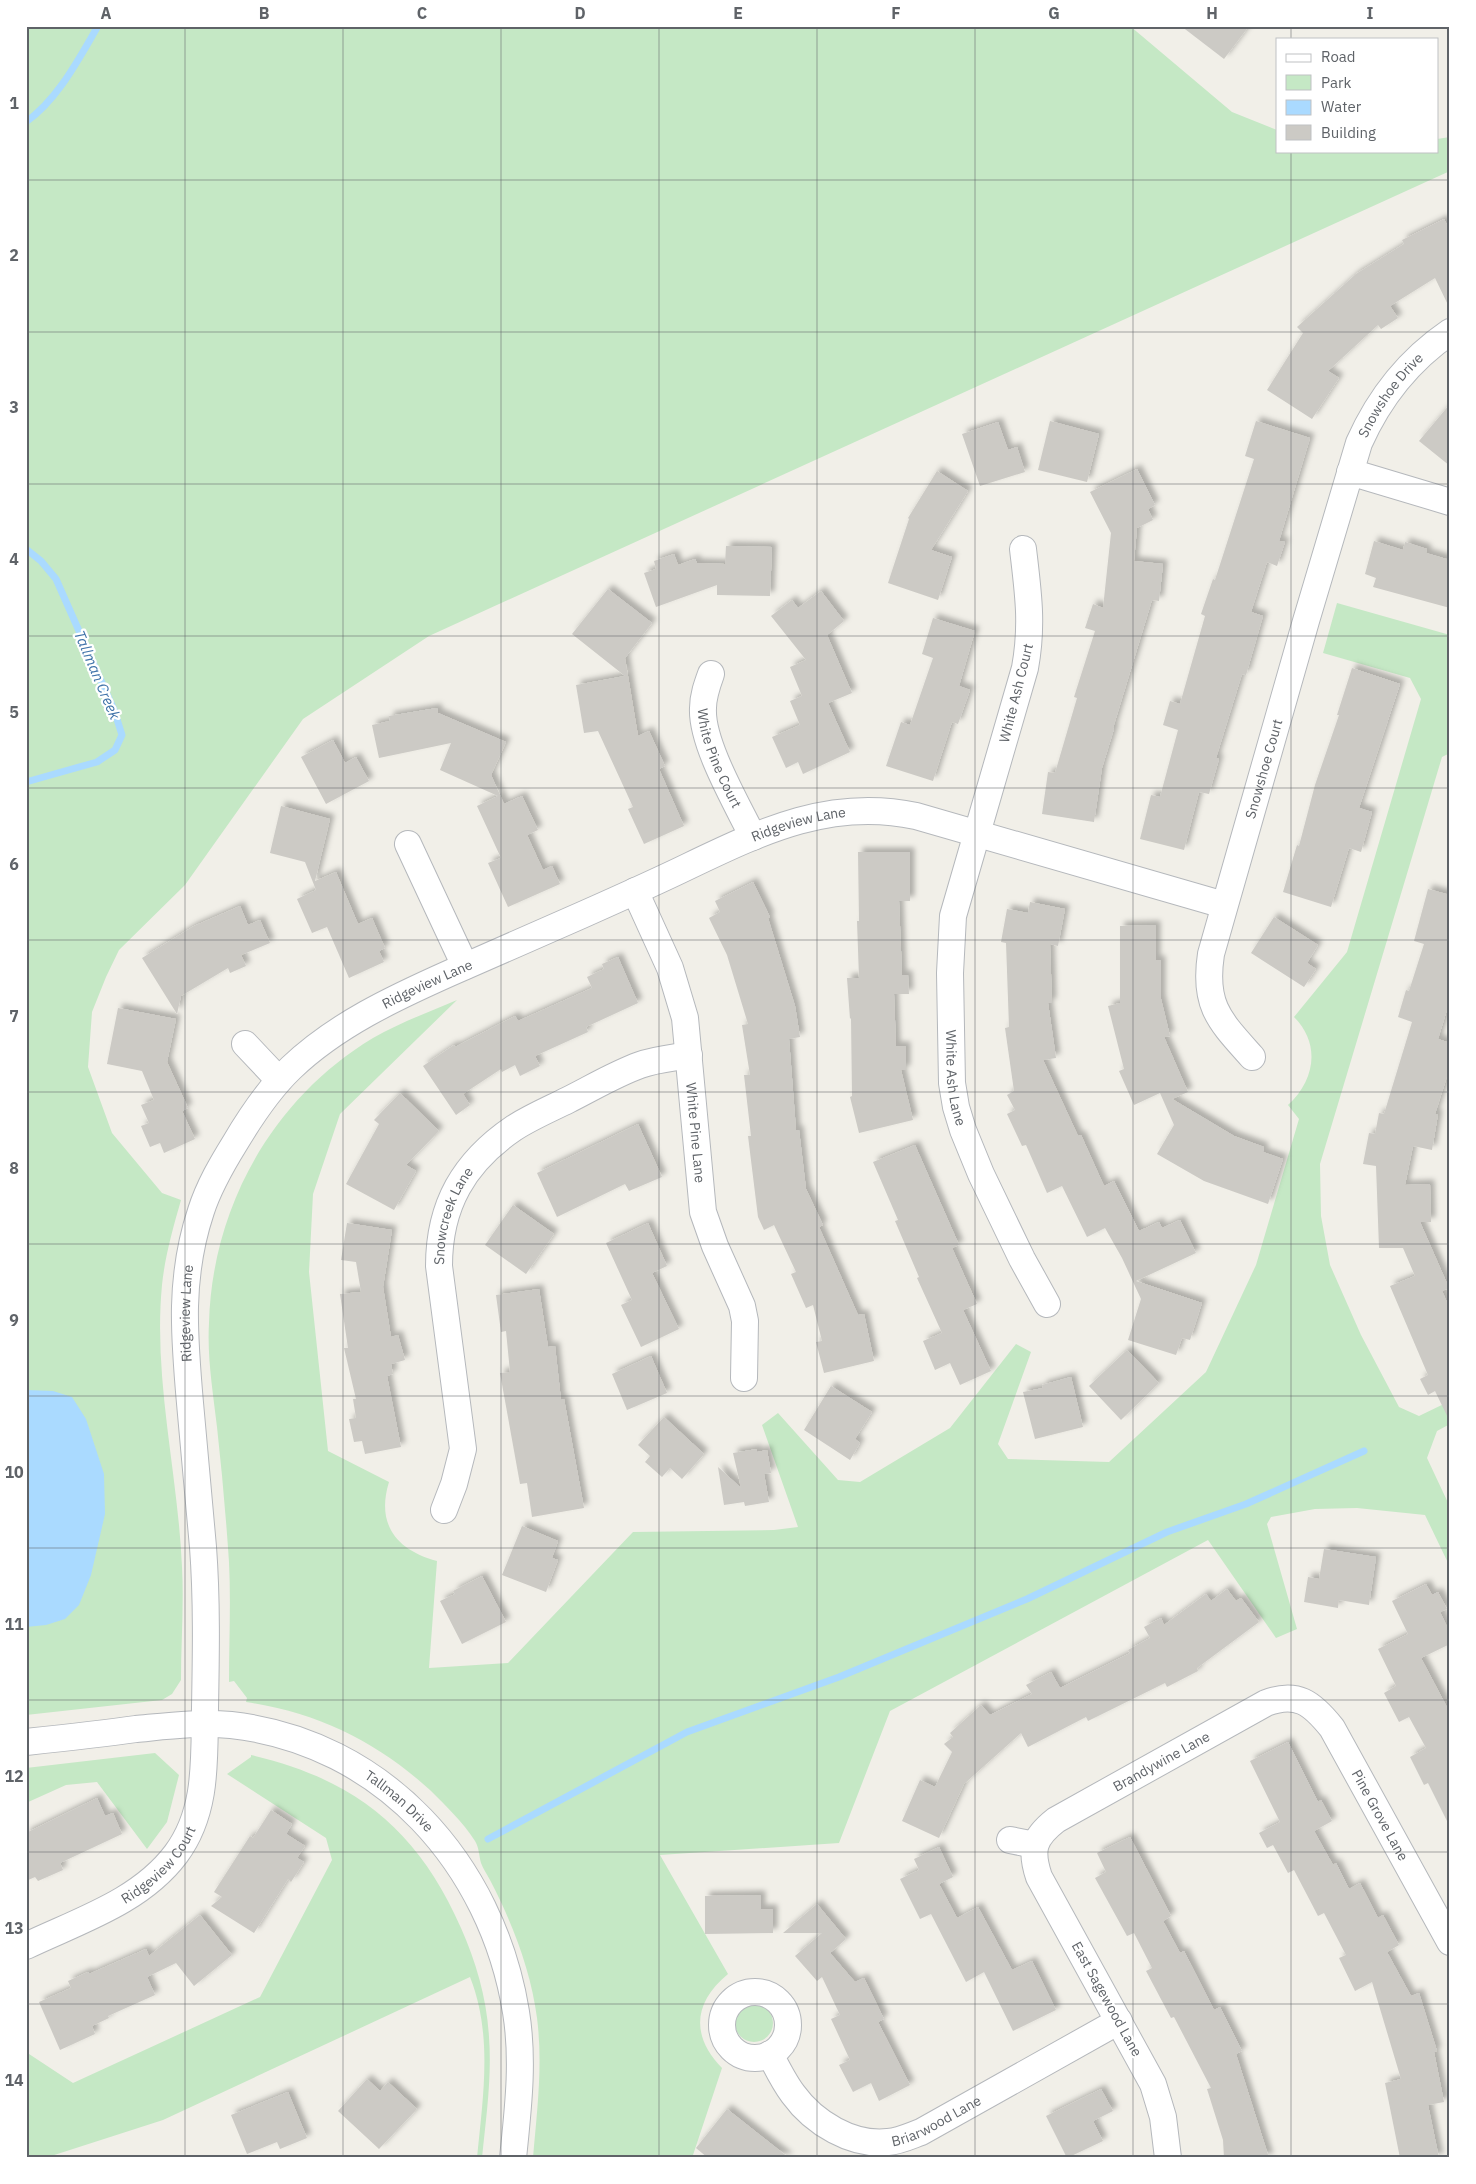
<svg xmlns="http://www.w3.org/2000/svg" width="1476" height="2184" font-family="'IBM Plex Sans',sans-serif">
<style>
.green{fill:#c5e8c5}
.water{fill:#aadaff}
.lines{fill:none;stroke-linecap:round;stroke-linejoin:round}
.stream{stroke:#aadaff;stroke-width:7}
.building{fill:#cccac5;filter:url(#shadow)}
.minor-casing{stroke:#b5b8bc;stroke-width:28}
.minor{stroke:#fff;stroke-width:26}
.grid{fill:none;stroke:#5f6368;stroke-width:1;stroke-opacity:0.55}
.labels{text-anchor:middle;stroke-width:4.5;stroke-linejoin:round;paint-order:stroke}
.street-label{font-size:14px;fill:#5f6368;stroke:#fff}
.water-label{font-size:15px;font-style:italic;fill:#4174aa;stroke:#fff}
.neatline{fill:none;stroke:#5f6368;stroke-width:2}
.grid-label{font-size:16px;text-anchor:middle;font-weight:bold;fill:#5f6368}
</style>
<defs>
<filter id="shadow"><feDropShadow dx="4.5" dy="-4.5" stdDeviation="2.5" flood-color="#0004"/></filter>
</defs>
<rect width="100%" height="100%" fill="#f1efe8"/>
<!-- green -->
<g class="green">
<path d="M26,26H1130L1232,112L1277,130V151H1437V139L1450,137V171L429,636L303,719L185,885L119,950L106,977L92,1012L88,1067L112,1133L162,1193L181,1200C173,1228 165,1256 162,1285C153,1379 178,1473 182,1567C184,1605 181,1643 181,1680L172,1694L162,1700L26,1715Z"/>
<path d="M1337,603L1450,635V753L1442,757L1320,1164L1321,1216L1330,1265L1361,1335L1399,1407L1419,1416L1450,1401V1424L1437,1431L1427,1458L1450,1507V1567L1425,1515L1357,1508L1315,1509L1271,1517L1267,1524L1297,1629L1276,1638L1208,1540L890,1711L839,1843L660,1855L728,1974C694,2002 690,2035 722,2068L692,2158H533C537,2111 543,2065 537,2018C531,1971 512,1922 490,1880C487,1874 483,1869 481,1863C479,1856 479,1847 475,1841C463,1822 446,1806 430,1790C376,1741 318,1713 246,1702L247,1698L234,1681L229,1682C229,1642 231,1602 229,1562C226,1517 222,1472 217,1427C213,1392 207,1358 209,1323C212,1207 273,1098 373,1038C399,1023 429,1012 457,1000L340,1114L313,1194L309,1272L328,1451L389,1482C376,1524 396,1550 437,1561L429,1668L508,1663L633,1532L774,1530L798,1527L762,1425L778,1413L838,1480L860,1482L950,1428L1016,1344L1031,1352L998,1444L1008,1459L1109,1462L1206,1372L1256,1265L1299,1119L1288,1105C1315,1080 1321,1044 1294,1017L1347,952L1421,699L1410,678L1323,653Z"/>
<path d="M155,1753L179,1775L167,1822L147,1849L97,1782L66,1785L26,1803V1768Z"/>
<path d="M251,1755C355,1779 418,1830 461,1928C476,1962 487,1999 489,2037C492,2077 486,2118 482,2158H477C483,2097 493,2035 470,1977L163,2120L45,2158H26V2052L73,2083L260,1997L332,1860L326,1838L227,1774L251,1757Z"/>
<circle cx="754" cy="2023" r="19"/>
</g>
<!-- water -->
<path class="water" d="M26,1390L53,1391L72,1397L86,1419L104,1474L105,1514L91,1575L79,1605L65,1619L46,1625L26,1627Z"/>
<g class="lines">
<!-- stream -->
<g class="stream">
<path d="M26,122C58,99 78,60 98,26"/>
<path d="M26,549L41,561L56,579L114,710L122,735L115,750L97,762L26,782"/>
<path d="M488,1839L687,1732L839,1677L1027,1599L1167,1532L1246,1504L1364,1451"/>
</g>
</g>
<!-- building -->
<g class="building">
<path d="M1181,26H1249L1224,59Z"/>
<path d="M1444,219L1450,230V309L1435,278L1390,306L1398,318L1381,329L1378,325L1328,371L1339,378L1312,419L1267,390L1303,333L1297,327L1356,274L1404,244L1402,240Z"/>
<path d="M1450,404V466L1419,441Z"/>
<path d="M1050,421L1099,434L1087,482L1038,470Z"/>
<path d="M1256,421L1310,438L1279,541L1285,542L1277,566L1267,562L1251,612L1263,616L1246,675L1242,674L1216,758L1219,759L1209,794L1199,792L1184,850L1140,839L1151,795L1160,797L1178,730L1163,725L1170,701L1180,704L1205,616L1201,614L1213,579L1215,580L1254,459L1245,456Z"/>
<path d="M998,422L1008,450L1017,447L1025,472L980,486L962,434Z"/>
<path d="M1137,469L1155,505L1148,509L1153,520L1137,528L1134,561L1163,564L1159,601L1152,600L1113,728L1114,729L1102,768L1094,822L1042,814L1048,772L1055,773L1077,698L1074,697L1095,631L1085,628L1093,604L1103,608L1111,533L1090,492Z"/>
<path d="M937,471L968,491L931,550L952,557L938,600L888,583L909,519L908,518Z"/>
<path d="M1374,541L1403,550L1405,542L1427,549L1426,553L1450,560V608L1373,587L1376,578L1365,574Z"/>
<path d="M726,546L772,547L770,596L717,595V585L656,607L644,573L656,569L654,561L674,554L678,565L695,559L697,563L725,564Z"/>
<path d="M608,589L652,623L625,658L638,736L649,731L665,766L659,769L684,826L644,844L628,809L633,807L598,731L584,733L576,685L625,676L572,634Z"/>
<path d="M821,591L844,621L827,635L852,693L828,703L850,752L803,774L798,762L786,768L772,737L800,725L790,701L802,696L790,667L806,660L771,616L792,600L798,608Z"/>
<path d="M933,618L975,631L959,686L970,690L958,724L952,722L933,781L886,766L901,722L910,725L933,658L922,654Z"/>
<path d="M1352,668L1400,684L1359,808L1372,812L1361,852L1349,848L1331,907L1283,892L1297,845L1299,846L1315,785L1339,715H1337Z"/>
<path d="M437,708L438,713L506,742L491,775L504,804L522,796L538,830L527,835L543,870L552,866L560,884L508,907L488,863L501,858L477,806L498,796L440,770L451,743L379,758L372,725L390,721L389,716Z"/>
<path d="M333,740L345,763L356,757L369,781L326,804L301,757Z"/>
<path d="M281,806L330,819L315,881L336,872L358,924L372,918L385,948L379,951L384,962L349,978L327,927L312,933L297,899L316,890L305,862L270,853Z"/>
<path d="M858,852H910V901H899L902,975H908L909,994H894L896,1046H906V1070H901L913,1120L859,1133L850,1097L852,1096L851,1018L850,1019L847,978H859L857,921H859Z"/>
<path d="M753,882L770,917L768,918L795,1006L800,1037L789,1039L796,1130H799L806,1189L823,1225L819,1227L858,1315L864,1314L874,1361L824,1373L816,1342L822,1341L813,1305L806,1308L791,1274L796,1272L774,1225L764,1230L758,1217L748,1136H751L744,1075H750L742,1025L748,1024L727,955L709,918L720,912L715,901Z"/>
<path d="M1428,889L1450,895V1000L1438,1039L1450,1043V1067L1435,1114H1438L1432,1150L1413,1146L1405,1185L1430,1184L1431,1222H1420L1449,1288L1442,1291L1450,1309V1422L1435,1391L1428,1395L1420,1379L1428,1375L1390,1286L1415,1276L1403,1248H1379L1376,1166L1363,1164L1369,1133L1375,1134L1379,1113L1384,1114L1412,1022L1398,1017L1406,990L1409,991L1424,944L1414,941Z"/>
<path d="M1030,902L1065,909L1058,946L1050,944L1052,1003H1048L1056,1058L1043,1060L1078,1136L1081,1135L1104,1186L1114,1181L1139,1231L1159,1222L1162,1228L1180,1220L1196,1253L1136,1281L1202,1303L1190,1340L1182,1338L1176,1355L1128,1340L1141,1299L1122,1258L1105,1228L1087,1237L1062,1186L1047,1193L1026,1145L1022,1146L1007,1114L1015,1110L1007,1095L1014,1091L1005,1028L1009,1027L1006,943L1001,942L1007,909L1028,913Z"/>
<path d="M240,906L248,925L260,920L270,943L241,955L246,966L230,973L228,968L181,996L177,1014L142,958L194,926Z"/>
<path d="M1274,917L1318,945L1307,963L1316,969L1304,987L1251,953Z"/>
<path d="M1156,925V960H1161V999L1170,1036L1164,1037L1188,1092L1172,1099L1234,1136L1264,1147L1263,1152L1283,1159L1268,1204L1204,1181L1157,1154L1174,1125L1160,1093L1134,1105L1119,1071L1124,1069L1108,1006L1120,1003V926Z"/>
<path d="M618,957L638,1003L586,1027L588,1032L535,1056L540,1066L520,1076L515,1065L502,1072L501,1069L463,1094L470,1105L456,1115L423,1066L454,1045L455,1047L515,1016L518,1021L592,988L587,977L604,969L602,964Z"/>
<path d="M118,1008L176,1019L167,1062L188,1108L182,1111L195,1139L164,1153L160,1143L150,1147L141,1126L149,1123L141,1105L154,1100L142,1071L107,1064Z"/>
<path d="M400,1093L439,1131L406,1165L416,1171L394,1210L346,1184L379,1124L374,1120Z"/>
<path d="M638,1124L662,1177L629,1191L625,1184L557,1217L537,1173Z"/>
<path d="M915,1145L959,1245L952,1248L977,1304L963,1310L991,1371L960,1385L950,1363L935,1370L923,1341L942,1333L917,1278L919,1277L895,1221L898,1220L873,1162Z"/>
<path d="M513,1205L554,1234L526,1274L485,1245Z"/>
<path d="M347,1223L392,1230L383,1287L391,1337L398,1335L405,1360L391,1364L393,1374L387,1376L401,1447L365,1454L362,1441L354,1442L349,1419L356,1418L353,1399H356L344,1348H348L340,1294L361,1292L356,1262L341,1260Z"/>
<path d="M648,1223L667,1266L652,1273L679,1329L641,1347L621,1305L632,1300L606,1243Z"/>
<path d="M539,1289L548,1347L555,1346L561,1400L564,1399L584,1508L532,1517L527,1483L520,1484L500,1373L510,1372L506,1331L501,1332L496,1295Z"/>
<path d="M1127,1350L1159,1383L1121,1420L1089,1386Z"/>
<path d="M651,1356L667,1393L627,1410L612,1374Z"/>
<path d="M1071,1377L1083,1427L1035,1439L1023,1392L1043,1388L1042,1385Z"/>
<path d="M831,1386L872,1412L855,1439L860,1443L850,1460L804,1430Z"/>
<path d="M664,1417L704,1454L682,1479L670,1468L662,1477L645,1462L650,1456L638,1445Z"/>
<path d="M757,1449V1452L767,1450L771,1473L764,1474L769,1502L745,1506L744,1502L724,1505L718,1467L741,1488L733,1453Z"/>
<path d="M522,1526L558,1541L552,1558L558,1560L546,1592L502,1575Z"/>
<path d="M1324,1549L1376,1557L1369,1605L1339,1600L1338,1608L1304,1602L1308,1577L1319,1579Z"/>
<path d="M482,1576L506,1622L462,1644L440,1601L455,1594L453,1591Z"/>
<path d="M1426,1584L1432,1595L1438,1592L1447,1609L1440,1612L1450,1633V1644L1421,1658L1450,1713V1827L1428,1783L1424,1785L1410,1757L1426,1748L1409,1717L1399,1722L1384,1693L1396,1686L1378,1649L1408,1634L1392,1601Z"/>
<path d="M1227,1589L1236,1601L1241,1598L1259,1622L1197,1668L1198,1671L1167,1687L1165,1683L1088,1721L1086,1717L1028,1747L1021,1733L964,1784L939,1838L902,1821L920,1780L935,1787L952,1752L944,1744L953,1737L950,1733L981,1705L990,1715L1032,1694L1026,1685L1051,1672L1060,1688L1130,1653L1128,1650L1150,1638L1144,1627L1161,1618L1164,1625L1206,1594L1211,1601Z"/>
<path d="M1288,1742L1318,1802L1321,1800L1332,1821L1314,1831L1333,1865L1336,1863L1349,1889L1360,1883L1378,1918L1383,1915L1399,1945L1387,1952L1411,1996L1419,1993L1437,2051L1434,2052L1444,2102L1428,2105L1439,2158H1400L1385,2083L1401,2079L1372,1982L1355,1991L1339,1958L1346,1955L1324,1913L1318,1916L1294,1870L1288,1873L1273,1845L1267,1848L1259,1833L1280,1822L1250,1761Z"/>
<path d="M97,1798L105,1816L113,1813L122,1834L60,1863L63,1870L38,1881L35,1877L26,1881V1833Z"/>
<path d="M271,1810L292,1824L286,1834L305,1846L297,1858L304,1862L291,1882L288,1879L254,1933L211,1906L222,1897L214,1892L250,1836L253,1838Z"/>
<path d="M1130,1837L1171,1916L1163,1921L1180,1953L1184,1951L1214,2010L1220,2007L1242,2051L1236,2054L1269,2158H1224L1223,2140L1207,2089L1211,2088L1174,2017L1171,2018L1146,1971L1152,1968L1134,1933L1127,1936L1095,1878L1106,1872L1097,1853Z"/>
<path d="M939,1847L953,1877L939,1884L957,1918L978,1907L1012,1970L1032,1961L1056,2010L1013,2031L984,1972L966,1982L931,1914L920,1919L900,1879L919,1870L914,1859Z"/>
<path d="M761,1895V1909H773V1933L705,1934V1896Z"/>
<path d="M817,1904L846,1939L830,1953L855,1982L864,1978L884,2019L878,2022L910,2085L879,2101L871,2083L853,2092L839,2065L850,2060L831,2019L840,2015L822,1977L817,1981L795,1956L822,1933H783Z"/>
<path d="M200,1915L232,1955L194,1986L176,1963L147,1977L155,1995L108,2016L109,2018L92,2026L95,2034L60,2050L39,2002L71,1988L68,1981L88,1972L89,1974L146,1949L149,1956Z"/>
<path d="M367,2079L380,2091L388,2082L417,2109L379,2149L338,2111Z"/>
<path d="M1101,2089L1113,2111L1093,2121L1103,2141L1067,2158L1046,2116Z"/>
<path d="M288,2092L307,2138L280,2149L277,2142L247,2154L231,2115Z"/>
<path d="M727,2109L789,2158H708L696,2148Z"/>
</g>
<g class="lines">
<defs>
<g id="minor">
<path d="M1350,472L1450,502"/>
<path id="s1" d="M1023,549C1028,592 1033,624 1025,668L953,916L950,973L952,1083L956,1107L963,1130L981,1174L1022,1259L1047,1304"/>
<path id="s2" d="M711,674C707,685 703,696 703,708C701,743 737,804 753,837"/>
<path d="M408,844L465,966"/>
<path id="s3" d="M635,891L670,968L685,1018L703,1212L715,1246L742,1306L745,1321L744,1378"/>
<path d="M245,1044L279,1080"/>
<path id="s4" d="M1252,1057C1220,1021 1203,1006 1211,954L1306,621L1359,443C1379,398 1409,360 1450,332"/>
<path id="s5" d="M444,1510L454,1484L463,1449L439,1266C439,1205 464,1162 514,1128C531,1117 550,1109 568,1100C592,1088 615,1074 640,1065C656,1059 673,1058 689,1055"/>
<path id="s6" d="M26,1742C63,1738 100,1734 136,1729C168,1726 199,1722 231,1725C383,1742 492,1864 516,2012C524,2061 518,2109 513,2158"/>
<path d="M1010,1840L1035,1845"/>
<path id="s7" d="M26,1946C78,1921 140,1902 176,1854C208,1811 204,1759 205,1708C206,1654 207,1600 203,1547C199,1499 194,1451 190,1403C184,1335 179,1277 201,1211C209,1186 222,1164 235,1143C251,1116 268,1090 291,1068C336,1025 394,998 450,973C494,954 538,934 582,915C618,899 654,883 689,866C764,830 832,798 916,816L1224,905"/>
<circle cx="755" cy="2025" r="33"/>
<path id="s8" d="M770,2054C777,2068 784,2082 793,2094C814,2123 852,2146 888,2142C900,2141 910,2136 921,2132L1119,2021"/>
<path id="s9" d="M1168,2158L1163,2117L1153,2084L1039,1877C1030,1850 1033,1838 1056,1820L1266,1703C1297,1691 1312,1703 1332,1728L1450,1942"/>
</g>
</defs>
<!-- minor casing -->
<use href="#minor" class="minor-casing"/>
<!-- minor -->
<use href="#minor" class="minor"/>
</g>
<!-- grid -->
<path class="grid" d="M185,26V2158M343,26V2158M501,26V2158M659,26V2158M817,26V2158M975,26V2158M1133,26V2158M1291,26V39M1291,151V2158M26,180H1450M26,332H1450M26,484H1450M26,636H1450M26,788H1450M26,940H1450M26,1092H1450M26,1244H1450M26,1396H1450M26,1548H1450M26,1700H1450M26,1852H1450M26,2004H1450"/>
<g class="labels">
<!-- street labels -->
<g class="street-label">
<text dy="5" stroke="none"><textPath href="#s4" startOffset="706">Snowshoe Drive</textPath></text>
<text transform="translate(1016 693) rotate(-76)" y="5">White Ash Court</text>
<text dy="5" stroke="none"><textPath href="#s2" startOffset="88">White Pine Court</textPath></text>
<text dy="5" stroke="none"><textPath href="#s4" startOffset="309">Snowshoe Court</textPath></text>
<text dy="5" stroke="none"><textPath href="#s7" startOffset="1565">Ridgeview Lane</textPath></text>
<text dy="5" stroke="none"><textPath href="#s7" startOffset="1160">Ridgeview Lane</textPath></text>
<text dy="5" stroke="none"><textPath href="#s1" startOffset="540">White Ash Lane</textPath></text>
<text dy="5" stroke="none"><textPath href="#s3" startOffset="252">White Pine Lane</textPath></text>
<text dy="5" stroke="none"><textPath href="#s5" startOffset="301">Snowcreek Lane</textPath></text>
<text dy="5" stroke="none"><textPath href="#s7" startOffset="725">Ridgeview Lane</textPath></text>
<text dy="5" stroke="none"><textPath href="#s9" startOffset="498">Brandywine Lane</textPath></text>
<text dy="5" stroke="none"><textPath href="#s6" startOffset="394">Tallman Drive</textPath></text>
<text dy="5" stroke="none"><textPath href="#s9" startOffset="795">Pine Grove Lane</textPath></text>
<text dy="5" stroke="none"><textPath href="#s7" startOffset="158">Ridgeview Court</textPath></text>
<text transform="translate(1107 1999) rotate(61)" y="5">East Sagewood Lane</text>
<text dy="5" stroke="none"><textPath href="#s8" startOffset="210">Briarwood Lane</textPath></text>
</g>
<!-- water labels -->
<g class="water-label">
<text transform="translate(97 675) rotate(67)" y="5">Tallman Creek</text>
</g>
</g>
<!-- border -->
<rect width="1476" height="2184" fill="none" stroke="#ffffff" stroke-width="55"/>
<!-- legend -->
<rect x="1276" y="38" width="162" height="115" fill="#ffffff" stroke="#bfc1c3"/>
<rect x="1286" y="54" width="25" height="8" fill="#ffffff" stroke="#bfc1c3"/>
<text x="1321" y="62" font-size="15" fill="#5f6368">Road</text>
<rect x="1286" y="75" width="25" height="15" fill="#c5e8c5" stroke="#bfc1c3"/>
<text x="1321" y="88" font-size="15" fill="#5f6368">Park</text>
<rect x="1286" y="100" width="25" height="15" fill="#aadaff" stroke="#bfc1c3"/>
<text x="1321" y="112" font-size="15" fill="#5f6368">Water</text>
<rect x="1286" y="125" width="25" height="15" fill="#cccac5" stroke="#bfc1c3"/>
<text x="1321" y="138" font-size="15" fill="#5f6368">Building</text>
<rect x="28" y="28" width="1420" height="2128" class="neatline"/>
<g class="grid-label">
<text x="106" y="19">A</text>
<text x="264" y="19">B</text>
<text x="422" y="19">C</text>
<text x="580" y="19">D</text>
<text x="738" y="19">E</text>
<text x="896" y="19">F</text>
<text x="1054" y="19">G</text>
<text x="1212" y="19">H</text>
<text x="1370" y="19">I</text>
<text x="14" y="109">1</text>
<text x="14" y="261">2</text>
<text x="14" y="413">3</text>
<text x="14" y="565">4</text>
<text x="14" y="718">5</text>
<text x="14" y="870">6</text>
<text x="14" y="1022">7</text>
<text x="14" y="1174">8</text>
<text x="14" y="1326">9</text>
<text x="14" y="1478">10</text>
<text x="14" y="1630">11</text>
<text x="14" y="1782">12</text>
<text x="14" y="1934">13</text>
<text x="14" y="2086">14</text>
</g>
</svg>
